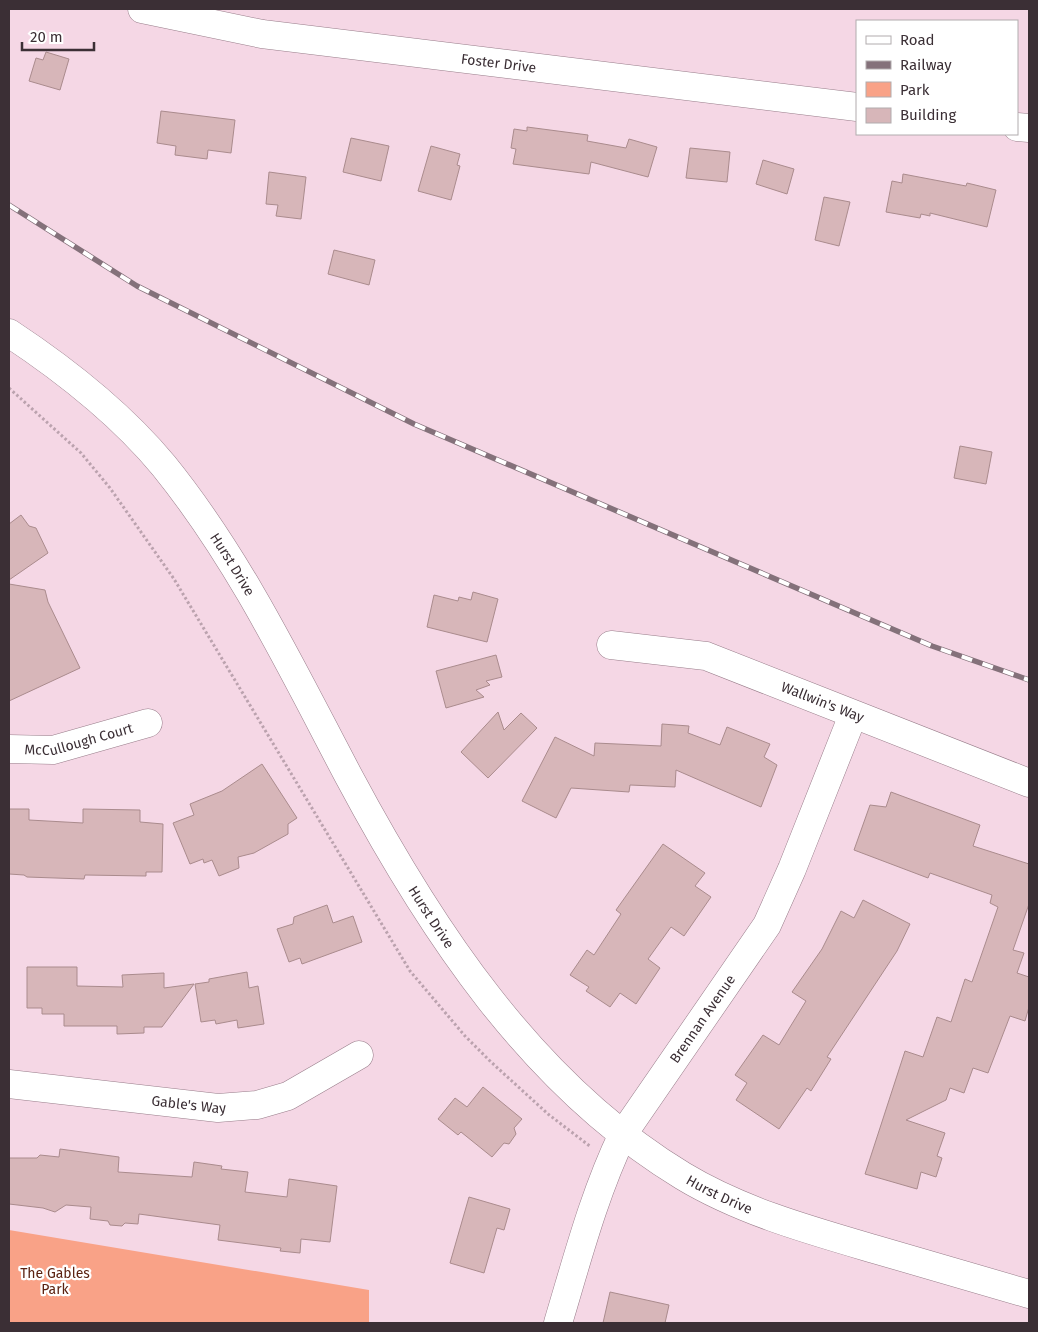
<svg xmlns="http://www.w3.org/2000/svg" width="1038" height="1332" font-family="'Fira Sans',sans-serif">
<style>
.green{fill:#f9a287}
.building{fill:#d7b6b9;stroke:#aa8b8d}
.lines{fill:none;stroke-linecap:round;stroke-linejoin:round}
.minor-casing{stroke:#987d8a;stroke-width:29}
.path{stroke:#bba2ae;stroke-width:3;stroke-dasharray:2.5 2.5;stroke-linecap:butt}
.minor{stroke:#fff;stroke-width:28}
.rail-casing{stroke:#84717a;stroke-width:5.5}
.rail{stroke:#fff;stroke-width:4;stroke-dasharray:11;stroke-linecap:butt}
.labels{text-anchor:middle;stroke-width:4.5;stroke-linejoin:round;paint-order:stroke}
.street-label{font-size:14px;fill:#3b2f35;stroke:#fff}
.park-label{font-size:14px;fill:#5b2211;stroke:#fff}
</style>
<rect width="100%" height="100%" fill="#f5d7e5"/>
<!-- green -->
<path class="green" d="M9,1230L369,1290V1323H9Z"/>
<!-- building -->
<g class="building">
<path d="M46,52L69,59L60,90L29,81L36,58L43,60Z"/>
<path d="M161,111L235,120L231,153L208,150L207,159L175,155L176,146L157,143Z"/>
<path d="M527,127L588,135L587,141L626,148L629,139L657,147L648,177L591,162L589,174L513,164L516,149L511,148L514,129L527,131Z"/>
<path d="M351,138L389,146L381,181L343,172Z"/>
<path d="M431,146L460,154L457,165L460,166L451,200L418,191Z"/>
<path d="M690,148L730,152L727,182L686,178Z"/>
<path d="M763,160L794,169L787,194L756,184Z"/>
<path d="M269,172L306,177L301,219L276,216L278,205L266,204Z"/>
<path d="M903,174L966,186L967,183L996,190L987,227L930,213V216L921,214L920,218L886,212L892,181L902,183Z"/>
<path d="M824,197L850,202L839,246L815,240Z"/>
<path d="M334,250L375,260L369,285L328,274Z"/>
<path d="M960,446L992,452L986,484L954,478Z"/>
<path d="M21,515L29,526L36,528L48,553L9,580V524Z"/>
<path d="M9,584L45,590L48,602L80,668L9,701Z"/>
<path d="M473,592L498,599L487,642L427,627L434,595L458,601L459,597L471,600Z"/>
<path d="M496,655L502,677L486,681L490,685L476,690L484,697L446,708L436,671Z"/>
<path d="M498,712L504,730L521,713L537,728L488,778L461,752Z"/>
<path d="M662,724L689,726L688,733L720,745L727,727L770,744L764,757L777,765L761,807L676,770L675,787L630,785L629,792L571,788L556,818L522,801L555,737L594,756L595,743L661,746Z"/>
<path d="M262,764L297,818L288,824V834L254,853L238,857L239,868L219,876L212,860L204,863L203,859L190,864L173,823L194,815L190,804L222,791Z"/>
<path d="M891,792L980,825L973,846L1029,864V904L1013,950L1024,953L1017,973L1029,977V1007L1025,1021L1010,1016L988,1073L973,1068L964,1093L950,1088L946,1100L906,1120L945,1133L937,1156L942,1158L936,1177L921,1172L917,1189L865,1174L905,1051L923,1057L937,1017L951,1022L965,979L972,982L998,907L990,903L992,895L930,873L928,878L854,850L870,805L886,807Z"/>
<path d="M9,809H29V820L83,823V809L140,810V822L163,824L162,872H146V876L85,875L84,879L27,877L24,875L9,874Z"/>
<path d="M663,844L705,873L695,886L711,897L684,936L671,927L648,959L660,968L636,1004L620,993L610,1007L586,991L589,987L570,975L587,950L594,955L621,914L616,910Z"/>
<path d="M863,900L910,924L897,951L827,1057L831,1059L811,1091L807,1088L779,1129L736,1100L747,1083L735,1075L763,1035L779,1045L806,1001L792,992L822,949L841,911L854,918Z"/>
<path d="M327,905L333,923L353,916L362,942L302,964L300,958L289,962L277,929L293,924L294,917Z"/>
<path d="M27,967H77V986L123,987L122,975L164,973V988L194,984L162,1027H144V1033L117,1034V1026H64V1014H42V1008H27Z"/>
<path d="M247,972L249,988L258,986L264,1024L238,1028L237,1020L216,1024L215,1020L201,1022L195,984L209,982V979Z"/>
<path d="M483,1087L522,1119L514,1128L516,1134L509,1144L504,1143L492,1157L461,1132L458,1135L438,1119L455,1098L467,1107Z"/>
<path d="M60,1149L119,1157L118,1172L192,1177L194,1162L222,1166L221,1169L248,1172L245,1192L287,1197L289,1179L337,1186L330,1242L301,1239L300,1253L280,1251L281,1248L218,1240L220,1225L139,1214L138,1224L125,1223L122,1226L110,1225L108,1221L90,1219L91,1207L66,1205L55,1212L43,1208L9,1204V1158H37L40,1155L59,1157Z"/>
<path d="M469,1197L510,1209L504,1230L497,1228L484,1273L450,1263Z"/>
<path d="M610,1292L669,1305L665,1323H603Z"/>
</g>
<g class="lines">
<defs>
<g id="minor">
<path id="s1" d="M142,9L262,34L857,107"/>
<path d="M1017,127L1029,128"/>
<path id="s2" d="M9,333C65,370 121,414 164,466C240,560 292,669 348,775C429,927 531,1084 683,1176C741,1211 809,1230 874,1249C926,1264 978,1279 1029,1294"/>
<path id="s3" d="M611,645L706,656L1029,783"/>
<path id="s4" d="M9,749L53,750L148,723"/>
<path id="s5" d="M9,1084L218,1108L257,1105L288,1096L359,1055"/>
<path id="s6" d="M558,1323C577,1260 594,1194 623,1134L767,925L792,869L853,715"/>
</g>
</defs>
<!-- minor casing -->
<use href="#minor" class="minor-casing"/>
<!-- path -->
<path class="path" d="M9,388L81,453L110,488L174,579L410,971L465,1036L491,1062L548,1114L591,1147"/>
<!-- minor -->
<use href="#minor" class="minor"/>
<defs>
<path id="rail" d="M9,205L137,286L414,424L932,646L1029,680"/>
</defs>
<!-- rail casing -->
<use href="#rail" class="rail-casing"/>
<!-- rail -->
<use href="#rail" class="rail"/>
</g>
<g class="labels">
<!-- street labels -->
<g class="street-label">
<text dy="5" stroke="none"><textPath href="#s1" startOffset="361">Foster Drive</textPath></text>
<text dy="5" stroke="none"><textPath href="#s2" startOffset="325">Hurst Drive</textPath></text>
<text dy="5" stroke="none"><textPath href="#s3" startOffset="221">Wallwin's Way</textPath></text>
<text dy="5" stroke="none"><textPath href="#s4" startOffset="71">McCullough Court</textPath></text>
<text dy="5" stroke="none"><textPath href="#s2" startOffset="730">Hurst Drive</textPath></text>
<text dy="5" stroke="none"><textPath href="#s6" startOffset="340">Brennan Avenue</textPath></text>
<text dy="5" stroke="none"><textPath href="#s5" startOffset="181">Gable's Way</textPath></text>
<text dy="5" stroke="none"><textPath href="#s2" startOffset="1135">Hurst Drive</textPath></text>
</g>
<!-- park labels -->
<g class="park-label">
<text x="55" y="1278">The Gables<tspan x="55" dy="16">Park</tspan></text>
</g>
</g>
<!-- border -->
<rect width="1038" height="1332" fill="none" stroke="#3b2f35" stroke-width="20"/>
<!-- legend -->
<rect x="856" y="20" width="162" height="115" fill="#ffffff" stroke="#b1acae"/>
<rect x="866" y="36" width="25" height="8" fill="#ffffff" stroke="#b1acae"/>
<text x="900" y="45" font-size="15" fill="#3b2f35">Road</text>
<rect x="866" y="61" width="25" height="8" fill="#84717a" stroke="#b1acae"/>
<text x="900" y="70" font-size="15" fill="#3b2f35">Railway</text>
<rect x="866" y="82" width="25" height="15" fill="#f9a287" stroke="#b1acae"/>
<text x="900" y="95" font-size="15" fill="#3b2f35">Park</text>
<rect x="866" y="108" width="25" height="15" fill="#d7b6b9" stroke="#b1acae"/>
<text x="900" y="120" font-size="15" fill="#3b2f35">Building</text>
<!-- scale -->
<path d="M22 42v8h72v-8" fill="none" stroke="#3b2f35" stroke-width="2.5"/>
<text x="30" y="42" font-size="15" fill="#3b2f35" stroke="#ffffff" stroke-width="4" paint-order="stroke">20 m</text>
</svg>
